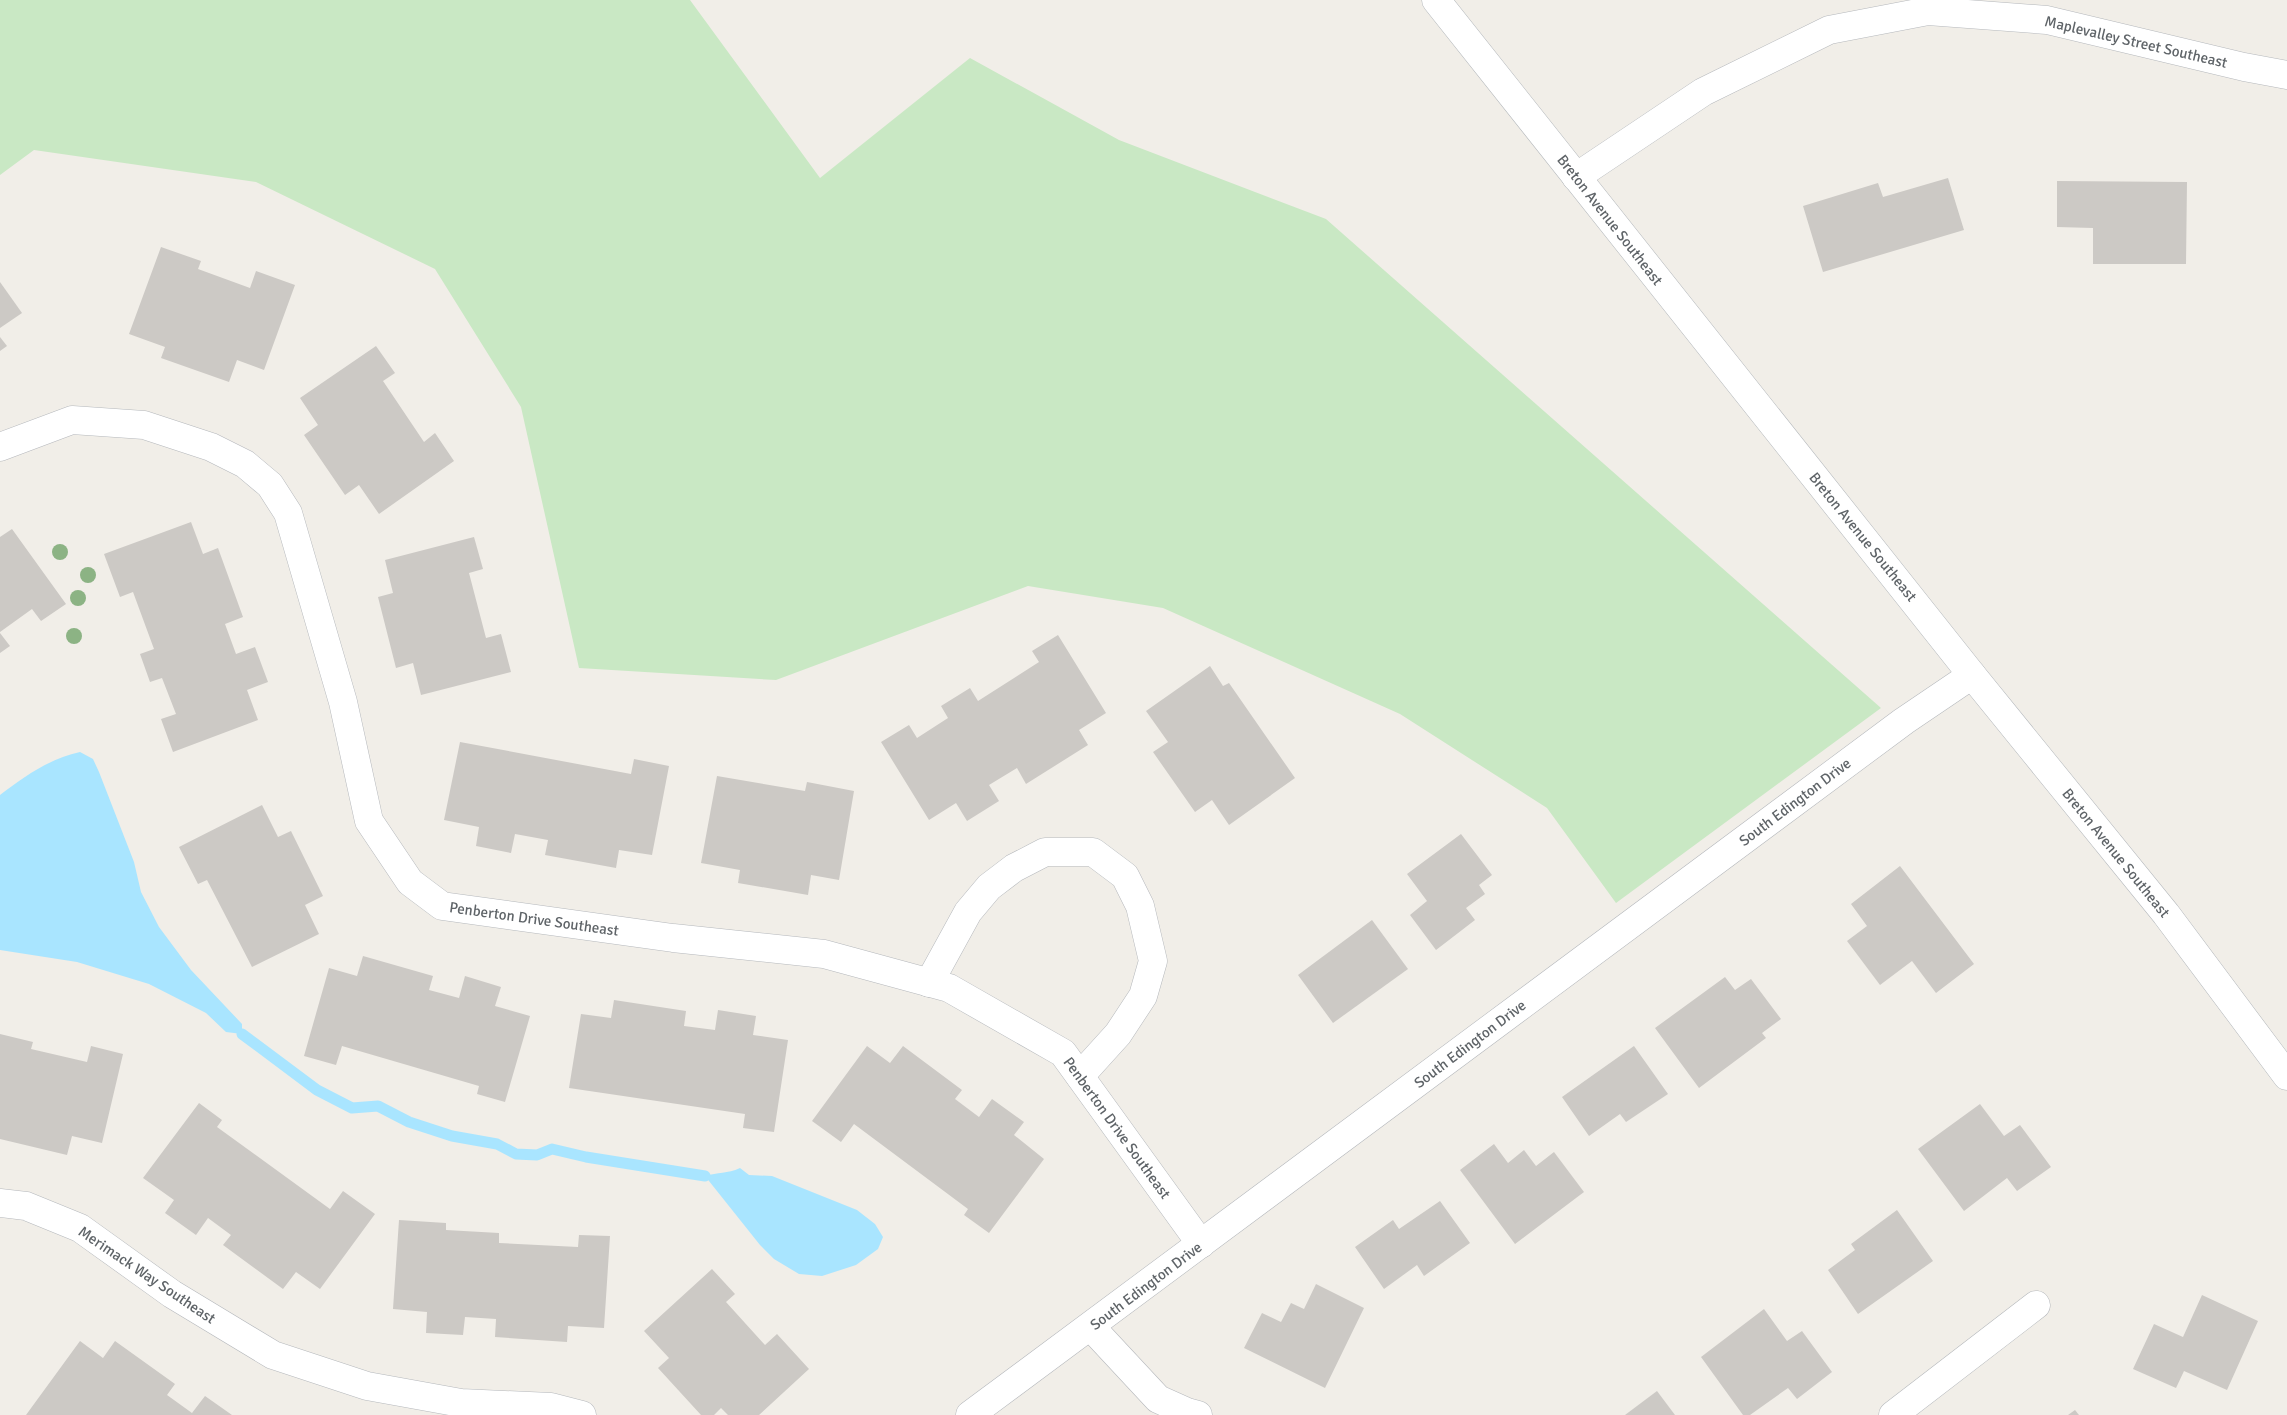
<svg xmlns="http://www.w3.org/2000/svg" width="2287" height="1415" font-family="Signika,sans-serif">
<style>
.green{fill:#c9e8c4}
.water{fill:#a9e5ff}
.lines{fill:none;stroke-linecap:round;stroke-linejoin:round}
.stream{stroke:#a9e5ff;stroke-width:11}
.building{fill:#ccc9c5}
.street-casing{stroke:#b5b8bc;stroke-width:29}
.secondary-casing{stroke:#b4b8bc;stroke-width:29}
.street{stroke:#fff;stroke-width:28}
.secondary{stroke:#fff;stroke-width:28}
.tree{fill:#8cb384}
.labels{text-anchor:middle;stroke-width:4.5;stroke-linejoin:round;paint-order:stroke}
.street-label{font-size:15px;fill:#5f6468;stroke:#fff}
</style>
<rect width="100%" height="100%" fill="#f1eee8"/>
<!-- green -->
<path class="green" d="M0,0H690L820,178L970,58L1119,140L1326,219L1881,708L1616,903L1547,808L1400,714L1163,608L1028,586L776,680L579,668L521,407L435,269L256,182L34,150L0,175Z"/>
<!-- water -->
<g class="water">
<path d="M80,752L93,759L99,772L134,862L141,892L159,927L191,970L242,1024V1034L226,1032L206,1013L149,984L77,962L0,950V795C25,776 49,759 80,752Z"/>
<path d="M740,1168L749,1175L772,1176L857,1210L875,1224L883,1237L878,1249L856,1265L822,1276L799,1274L774,1259L760,1245L705,1176C718,1172 727,1174 740,1168Z"/>
</g>
<g class="lines">
<!-- stream -->
<path class="stream" d="M242,1034L317,1090L352,1108L378,1106L409,1122L452,1136L497,1144L516,1154L537,1155L552,1149L586,1157L705,1176"/>
</g>
<!-- building -->
<g class="building">
<path d="M1948,178L1964,230L1823,272L1803,206L1878,183L1883,197Z"/>
<path d="M2057,181L2187,182L2186,264H2093V228L2057,227Z"/>
<path d="M161,247L201,261L198,269L250,288L256,271L295,285L264,370L237,360L229,382L161,358L165,347L129,334Z"/>
<path d="M0,282L22,313L0,328Z"/>
<path d="M0,337L7,346L0,351Z"/>
<path d="M376,346L395,373L383,381L424,442L435,433L454,461L379,514L359,485L345,495L304,435L318,425L300,398Z"/>
<path d="M191,522L203,554L218,548L243,617L225,624L236,654L255,647L268,682L247,690L258,720L173,752L161,719L176,714L162,678L150,682L140,654L154,649L133,592L120,597L104,554Z"/>
<path d="M12,529L66,604L41,621L32,609L0,632V537Z"/>
<path d="M474,537L483,569L469,573L486,638L501,634L511,672L421,695L413,663L396,668L378,597L393,593L385,560Z"/>
<path d="M0,633L10,646L0,653Z"/>
<path d="M1058,635L1106,713L1079,730L1088,745L1026,784L1017,768L989,785L999,801L967,821L956,803L929,820L881,742L909,725L917,738L948,718L941,706L970,688L978,701L1039,662L1032,651Z"/>
<path d="M1210,666L1223,686L1229,683L1295,778L1229,825L1212,800L1195,812L1153,752L1168,742L1146,711Z"/>
<path d="M460,742L631,774L634,759L669,766L652,855L619,850L616,868L545,855L548,840L515,834L511,853L476,846L479,827L444,820Z"/>
<path d="M717,776L805,791L807,782L854,791L839,880L811,875L808,895L738,883L740,870L701,863Z"/>
<path d="M262,805L278,837L291,831L323,896L305,905L319,934L252,967L207,880L198,884L179,847Z"/>
<path d="M1461,834L1492,875L1479,885L1485,894L1466,908L1475,920L1436,950L1410,915L1427,901L1407,874Z"/>
<path d="M1900,866L1974,964L1936,993L1912,961L1880,985L1847,941L1867,926L1851,904Z"/>
<path d="M1372,920L1408,969L1333,1023L1298,975Z"/>
<path d="M363,956L433,976L429,990L459,998L465,976L501,987L495,1006L530,1016L505,1102L477,1094L479,1086L342,1046L336,1065L304,1056L329,968L357,976Z"/>
<path d="M1725,977L1735,990L1751,979L1781,1019L1762,1033L1766,1038L1699,1088L1655,1028Z"/>
<path d="M614,1000L686,1011L684,1026L715,1030L718,1010L756,1016L753,1035L788,1040L774,1132L743,1128L745,1114L569,1088L581,1014L611,1018Z"/>
<path d="M0,1034L33,1042L31,1049L87,1062L91,1046L123,1054L102,1143L72,1136L67,1155L0,1139Z"/>
<path d="M867,1046L890,1063L903,1046L962,1090L955,1099L979,1117L992,1099L1024,1122L1014,1135L1044,1159L989,1233L964,1215L968,1209L854,1124L841,1142L812,1121Z"/>
<path d="M1634,1046L1668,1094L1626,1122L1620,1114L1589,1136L1562,1097Z"/>
<path d="M199,1103L222,1120L217,1127L330,1209L343,1191L375,1214L320,1289L296,1272L283,1289L223,1245L231,1235L208,1218L196,1235L165,1213L174,1200L143,1178Z"/>
<path d="M1980,1104L2004,1136L2020,1125L2051,1167L2017,1191L2007,1178L1964,1211L1918,1149Z"/>
<path d="M1494,1144L1508,1163L1524,1150L1536,1166L1554,1152L1584,1192L1515,1244L1460,1170Z"/>
<path d="M1440,1201L1470,1243L1424,1276L1417,1265L1384,1289L1355,1247L1393,1220L1399,1229Z"/>
<path d="M1897,1210L1933,1261L1858,1314L1828,1270L1855,1250L1851,1244Z"/>
<path d="M399,1220L446,1223V1230L499,1233V1243L578,1247L579,1235L610,1236L604,1328L568,1326L567,1342L495,1337L496,1319L465,1317L463,1335L426,1333L427,1312L393,1309Z"/>
<path d="M712,1269L735,1294L726,1302L765,1345L777,1334L809,1369L759,1415H728L721,1408L714,1415H701L658,1368L669,1358L644,1331Z"/>
<path d="M1316,1284L1364,1308L1325,1388L1244,1348L1262,1313L1281,1322L1291,1303L1304,1309Z"/>
<path d="M2202,1295L2258,1321L2227,1390L2184,1371L2176,1388L2133,1369L2154,1324L2183,1337Z"/>
<path d="M1764,1309L1787,1341L1802,1331L1832,1372L1797,1399L1788,1388L1750,1415H1743L1701,1357Z"/>
<path d="M80,1341L103,1358L115,1341L175,1384L167,1395L192,1413L205,1396L232,1415H26Z"/>
<path d="M1657,1391L1675,1415H1625Z"/>
<path d="M2075,1410L2079,1415H2068Z"/>
</g>
<g class="lines">
<defs>
<g id="street">
<path d="M1576,177L1703,92L1829,30L1928,11L2047,20L2244,67L2287,75"/>
<path d="M0,447L72,420L144,425L211,447L245,464L270,485L288,513L343,702L369,821L410,882L442,906L673,938L824,954L949,988L1063,1053L1201,1244"/>
<path d="M929,983L968,912L989,887L1014,868L1045,852H1093L1125,876L1140,906L1153,961L1143,996L1118,1034L1080,1076"/>
<path d="M0,1203L26,1206L80,1228L172,1294L273,1355L367,1386L461,1403L551,1407L582,1415"/>
<path d="M1091,1327L1158,1399L1187,1412L1198,1415"/>
<path d="M970,1415L1904,721L1972,675"/>
<path d="M1893,1415L2036,1305"/>
</g>
<path id="secondary" d="M1436,0L1972,675L2166,914L2287,1076"/>
</defs>
<!-- street casing -->
<use href="#street" class="street-casing"/>
<!-- secondary casing -->
<use href="#secondary" class="secondary-casing"/>
<!-- street -->
<use href="#street" class="street"/>
<!-- secondary -->
<use href="#secondary" class="secondary"/>
</g>
<!-- trees -->
<g class="tree">
<circle cx="60" cy="552" r="8"/>
<circle cx="88" cy="575" r="8"/>
<circle cx="78" cy="598" r="8"/>
<circle cx="74" cy="636" r="8"/>
</g>
<g class="labels">
<!-- street labels -->
<g class="street-label">
<text transform="translate(2136 42) rotate(13)" y="5">Maplevalley Street Southeast</text>
<text transform="translate(1610 220) rotate(52)" y="5">Breton Avenue Southeast</text>
<text transform="translate(1863 537) rotate(51)" y="5">Breton Avenue Southeast</text>
<text transform="translate(1795 802) rotate(-37)" y="5">South Edington Drive</text>
<text transform="translate(2116 853) rotate(51)" y="5">Breton Avenue Southeast</text>
<text transform="translate(534 919) rotate(8)" y="5">Penberton Drive Southeast</text>
<text transform="translate(1470 1044) rotate(-37)" y="5">South Edington Drive</text>
<text transform="translate(1117 1128) rotate(54)" y="5">Penberton Drive Southeast</text>
<text transform="translate(147 1275) rotate(34)" y="5">Merimack Way Southeast</text>
<text transform="translate(1146 1286) rotate(-37)" y="5">South Edington Drive</text>
</g>
</g>
</svg>
